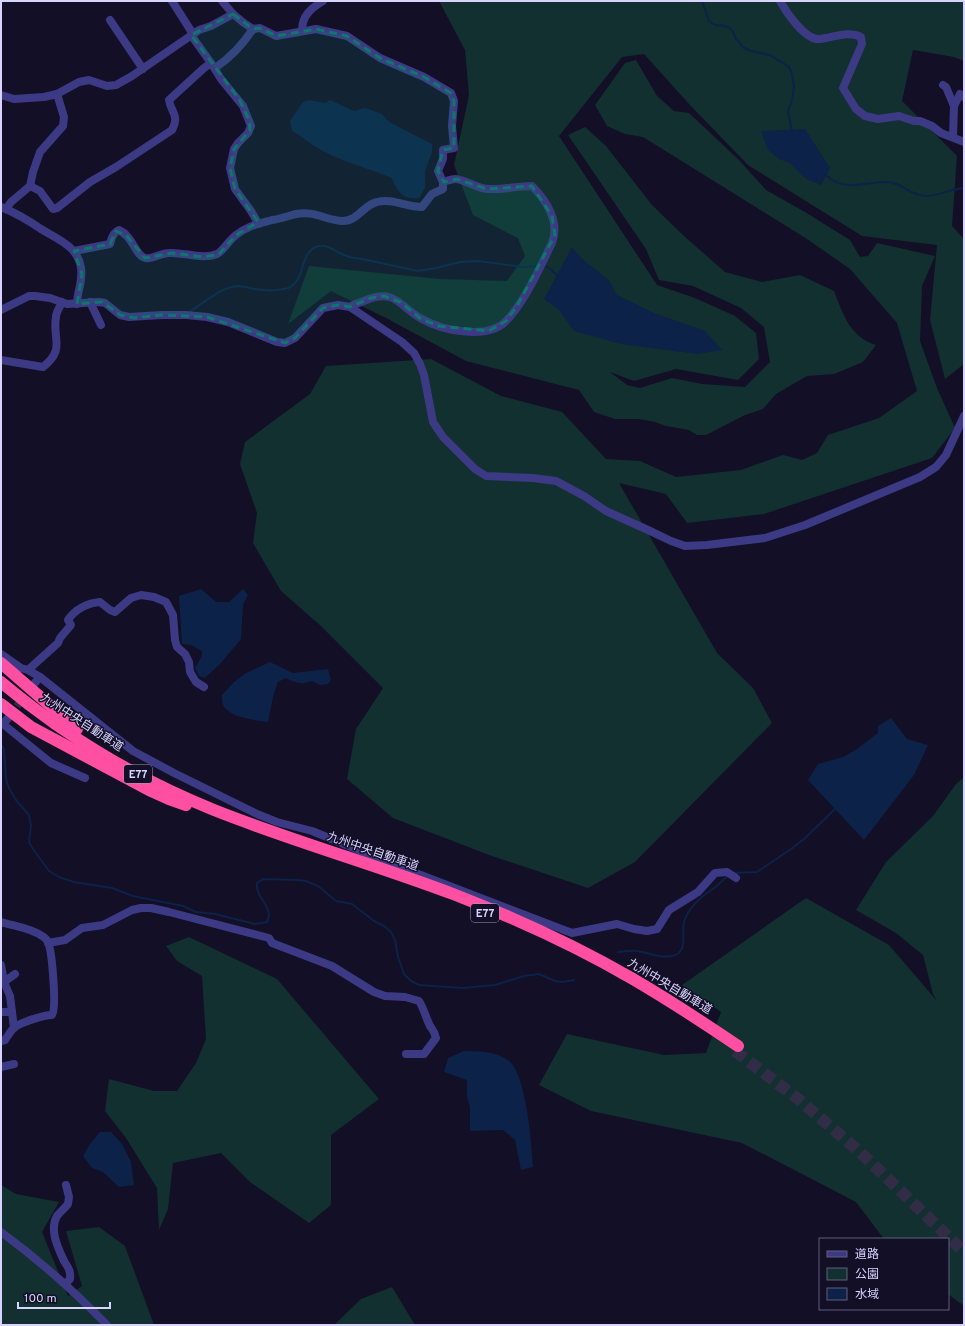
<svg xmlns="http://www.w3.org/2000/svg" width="965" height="1326" font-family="Overpass,'Noto Sans JP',sans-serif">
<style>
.green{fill:#12302f}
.water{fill:#0c2248}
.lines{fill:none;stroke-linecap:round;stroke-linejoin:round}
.stream{stroke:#0c2248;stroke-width:2}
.minor-tunnel{stroke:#312d47;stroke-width:8;stroke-dasharray:8 4;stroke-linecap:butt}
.highway-tunnel{stroke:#312d47;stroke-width:12;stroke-dasharray:12 6;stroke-linecap:butt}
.minor{stroke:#3d3a85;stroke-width:8}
.highway{stroke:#ff4fa3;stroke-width:12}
.marked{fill:#0f766e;fill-opacity:0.2;stroke:#0f766e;stroke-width:3;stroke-dasharray:8 5;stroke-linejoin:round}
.labels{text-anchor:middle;stroke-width:3;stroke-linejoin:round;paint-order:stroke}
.shield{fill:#130f26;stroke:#9e99be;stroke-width:1}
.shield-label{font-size:11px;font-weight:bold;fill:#d9d4ff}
.street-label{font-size:12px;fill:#d9d4ff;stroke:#130f26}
</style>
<rect width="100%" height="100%" fill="#130f26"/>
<!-- green -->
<g class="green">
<path d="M439,1H964V61L954,57L913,50L902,101L957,156L952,226L964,239V364L945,379L930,320L937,245L862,236L748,165L689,104L644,54L622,57L559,136L657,285L695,298L735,316L756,333L759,359L738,380L676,369L634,381L610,372L627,385L640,388L672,378L702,384L745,387L770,362L764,327L741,308L693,286L659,280L646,249L568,135L585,127L606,146L652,205L684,236L725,272L762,282L800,275L834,291C843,314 850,337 876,345L863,362L834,374L807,376L776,394L763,409L745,415L706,435H697L689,430L666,426L655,422L639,419H615L594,412L579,390L466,361L386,318L331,291L288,324L309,266L440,279L507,281L525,256L518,238L473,215L454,165L469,95L465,50Z"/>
<path d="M636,60L657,96L674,111L689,113L739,160L766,190L805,212L850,240L860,257L868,256L877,243L935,256L922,286L920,341L937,388L955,428L932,458L764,514L687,523L666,494L619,483L717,653L753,688L772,723L635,862L588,888L489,855L393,818L347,779L356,729L383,688L321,626L281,591L253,543L257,513L240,464L245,442L310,394L326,366L431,359L501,396L562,412L606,459L640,461L676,477L741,470L783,455L802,460L817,453L828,435L879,418L917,391L897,323L850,269L807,239L643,137L625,134L607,126L595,105L625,63Z"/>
<path d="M964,777V1306L948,1294V1239H884L856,1202L742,1143L591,1111L539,1085L567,1034L664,1055L706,1053L721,1012L682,985L806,898L889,945L937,1001L933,994L923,955L896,933L856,910L886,862L933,816L956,784Z"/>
<path d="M189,937L277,979L379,1099L331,1135V1205L309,1223L250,1182L221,1153L173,1163L168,1209L159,1230L157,1188L126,1138L105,1111L109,1079L154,1091H177L196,1063L206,1039L202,976L177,961L166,946Z"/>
<path d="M1,1185L16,1194L59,1202L42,1232L68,1296L82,1286L66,1231L99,1227L125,1246L154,1325H3L1,1321Z"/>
<path d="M392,1287L415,1325H334L361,1299Z"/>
</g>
<!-- water -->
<g class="water">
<path d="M309,100L325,103L330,100L354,111L365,108L382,114L389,122L432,144V152L425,171V188L419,198C403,200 397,192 392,178C361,165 328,159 302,137C299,135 294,133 292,130C291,128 291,123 290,121L303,102Z"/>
<path d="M805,129L830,168L821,185L806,179L790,163L779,159L768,150L761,131Z"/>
<path d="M572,247L581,258L609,280L617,295L654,313L705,331L722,350L697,354L621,344L574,331L558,309L544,299Z"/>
<path d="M201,589L207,594L216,602H229L243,589L248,595L243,605L241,639L221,663L205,678L199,676L195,668L202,656V651L191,645L182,644L179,596Z"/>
<path d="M270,662L293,673L328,669L331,680L328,684L320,685L312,681C302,685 295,683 286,678L278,682L273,697L268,722C256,720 229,718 223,705C222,703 222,698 222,695L233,683L246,673Z"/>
<path d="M891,718L907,739L928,745L914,775L864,840L808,780L818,764L843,757L857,749L878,733V726Z"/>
<path d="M464,1051C478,1051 497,1051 509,1061C526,1074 532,1144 533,1167L521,1170L515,1140L503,1130L470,1131V1108L467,1096V1080L444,1072L448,1058Z"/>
<path d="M100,1132H111L122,1144L131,1162L134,1185L119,1187L103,1172L92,1168L83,1156L90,1144Z"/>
</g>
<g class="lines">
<!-- stream -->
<g class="stream">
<path d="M403,1H404"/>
<path d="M702,1L709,21L715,25L725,26L730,28L733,32L736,39L744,48L751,51L770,55L789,67L792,74L794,86L792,100L788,111L792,132"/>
<path d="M824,174C828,176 831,180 834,181C846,188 862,184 874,183C881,182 887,181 893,183C904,186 912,195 925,196C938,196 950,189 964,188"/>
<path d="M544,266L548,267L558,276"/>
<path d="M189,312C204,303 219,288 237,286C245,286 255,290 264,290C270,291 281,290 288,288C307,281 298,251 319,246C328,244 336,252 344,255C350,258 356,258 362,259L418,271L436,268L460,262L478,261L523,267L537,266"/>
<path d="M1,745L4,749L6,779L9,788L16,800L29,815L31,826L29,842L33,849L49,871L59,877L74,882L112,888L133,896L183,906L196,912L215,914L255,924L267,922C275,908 255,898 257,883L263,879L297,880L306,881L318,886L336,901L352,904L374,921L384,926L391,932L395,940L398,957L404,974L411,981L419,985L463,988L495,985L524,976L539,974L555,981L563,982L574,980"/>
<path d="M733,873L757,872L791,849L804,839L836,808"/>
<path d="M618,952C624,952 630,950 636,951C649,952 659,959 672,956C689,953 681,933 684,922C688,908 702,896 714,888C719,885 722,880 728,876"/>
</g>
<!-- minor-tunnel -->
<path class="minor-tunnel" d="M10,716L25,695"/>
<!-- highway-tunnel -->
<path class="highway-tunnel" d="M735,1051L797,1098L860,1152L964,1252"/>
<!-- minor -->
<g class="minor">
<path d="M172,1L193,34"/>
<path d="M780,1C786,12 805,40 819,39C833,38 847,30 861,37L862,44L843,88L856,109L865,116L878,119L899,116L914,121H920L932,126L941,133L964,142"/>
<path d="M110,20L143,69"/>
<path d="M302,30C302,16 311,8 323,1"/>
<path d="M211,63L221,79L243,106L251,126L248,133L238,143L234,149L230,168L235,189L251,211L258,223"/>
<path d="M215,68C230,58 243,44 253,29"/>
<path d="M943,85L946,87L954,106L953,137"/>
<path d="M1,95L14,99L44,97L57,94L79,82L89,80L107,86L116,85L132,76L199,30L211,26L233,14"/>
<path d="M954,106L960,94L964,97"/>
<path d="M30,186L40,191L53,209L57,208L90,182L116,167L172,130C180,115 171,113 169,100L204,68L211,63L191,35"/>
<path d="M1,207C16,213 28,220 41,229C57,239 78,246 81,268C83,282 77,292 77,304"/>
<path d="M6,209L11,202L30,186L33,172L40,152L63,126L64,117L57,94"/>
<path d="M74,251L110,244C111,239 113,232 119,230C133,236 135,255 145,258C151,260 161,253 169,253C184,252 203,260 217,254C222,252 230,239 236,235C247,226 258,224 272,220C280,219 288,216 296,214C315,210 326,221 343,221C358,221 363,205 377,202C392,198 406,207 422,207L432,194L443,189V182L438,171L443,159V150L454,148L452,126L454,101L451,93L424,77L380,58L347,36L316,29L276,36L260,28L253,29L244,23L233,14L222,1"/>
<path d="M90,302L101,325"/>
<path d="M350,307C354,304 359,303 364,301C396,287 399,307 422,319C443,331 488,340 506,321C525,302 540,267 552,243C560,222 547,201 532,186C517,186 503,190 488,189C478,189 462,178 455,179C451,179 447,181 443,182"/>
<path d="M1,310L29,296H35L50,298L67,304L99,302L105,303L120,315L129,317L162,315H186L207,317L228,322L277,342L285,343L295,338L323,308L338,305L350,307L402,342L414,353L420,364L424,375L433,422L443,437L475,469L486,476L533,478L556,481L584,496L606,511L648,530L671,541L685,546L707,545L765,538L805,525L920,477L936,467L946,455L964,416"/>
<path d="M1,360L43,367C66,349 52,339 56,317C56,312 60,307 62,302"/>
<path d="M1,654L21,668L28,670"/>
<path d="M40,677L133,751L174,773L257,814L277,822L312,831L400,867L572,933L617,924L634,929L647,931L657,929L669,910L698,892L715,873L727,872L736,878"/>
<path d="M33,685L40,677L28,670L58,643L60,638L71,625L68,620C75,609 88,603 100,602L110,610L115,612L131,598L141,595L154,597L166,602L173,615L175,640L177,647L185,654L189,662L190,672L196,682L204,687"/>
<path d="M10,716L3,724L51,763L85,778"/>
<path d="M1,922C14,926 31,928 42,936C44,937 47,940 48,942C52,951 57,1008 52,1015C44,1015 22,1022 15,1027C11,1030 8,1036 5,1040L1,1041"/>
<path d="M48,943L65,940L82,928L103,925L132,910L141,908H151L169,912L269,938L272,943L332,966L374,992L385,996L405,997L419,1001C424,1009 426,1018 430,1026C433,1030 435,1032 436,1038L424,1054H406"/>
<path d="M1,965L4,982L10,996L14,1028"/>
<path d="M1,982H4L15,974"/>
<path d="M1,1012H12"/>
<path d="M1,1067L14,1064"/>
<path d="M1,1232C39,1260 74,1291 107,1325"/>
<path d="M65,1284L70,1279C71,1271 68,1267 64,1261C58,1248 49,1230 57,1216C60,1212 65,1208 68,1204L69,1197L66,1185"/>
</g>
<!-- highway -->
<g class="highway">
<path d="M1,663L77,729"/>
<path d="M1,682C64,735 137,779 214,810C292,841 374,864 453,894C515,918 576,946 633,979C669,1000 704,1023 738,1046"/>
<path d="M1,704L31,727L149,790L169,799L186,805"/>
</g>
</g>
<!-- marked area -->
<path class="marked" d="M233,14L253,29L260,28L276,36L316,29L347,36L380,58L424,77L451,93L454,101V148L443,150L438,171L444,182L457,179L487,189L532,186L552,216L555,235L517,306L506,321L489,331L438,326L421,319L400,302L384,296L371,298L350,307L338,305L323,308L295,338L285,343L207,317L162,315L134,318L120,315L102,302L77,304L82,274L74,251L110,244L116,231L127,236L145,258L172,253L204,257L219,254L236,235L258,222L235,189L230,168L234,149L250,130L249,120L239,99L191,35Z"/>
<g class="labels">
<!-- shield labels -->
<g class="shield">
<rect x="124" y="765" width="28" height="18" rx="3"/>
<rect x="471" y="904" width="28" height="18" rx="3"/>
</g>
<g class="shield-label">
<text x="138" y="778">E77</text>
<text x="485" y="917">E77</text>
</g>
<!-- street labels -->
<g class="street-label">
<text transform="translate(82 722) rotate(33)" y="4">九州中央自動車道</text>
<text transform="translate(373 851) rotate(19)" y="4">九州中央自動車道</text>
<text transform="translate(670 986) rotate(31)" y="4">九州中央自動車道</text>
</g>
</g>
<!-- border -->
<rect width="965" height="1326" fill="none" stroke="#d9d4ff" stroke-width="4"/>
<!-- legend -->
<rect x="819" y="1238" width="130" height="72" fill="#130f26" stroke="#625e7d"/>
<rect x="827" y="1251" width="20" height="6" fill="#3d3a85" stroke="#625e7d"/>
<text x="855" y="1258" font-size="12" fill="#d9d4ff">道路</text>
<rect x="827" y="1268" width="20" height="12" fill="#12302f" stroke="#625e7d"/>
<text x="855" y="1278" font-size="12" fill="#d9d4ff">公園</text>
<rect x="827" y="1288" width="20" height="12" fill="#0c2248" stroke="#625e7d"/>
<text x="855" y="1298" font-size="12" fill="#d9d4ff">水域</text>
<!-- scale -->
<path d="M18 1302v6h92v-6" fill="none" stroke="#d9d4ff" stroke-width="2"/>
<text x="24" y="1302" font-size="12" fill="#d9d4ff" stroke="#130f26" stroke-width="3" paint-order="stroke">100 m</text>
</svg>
